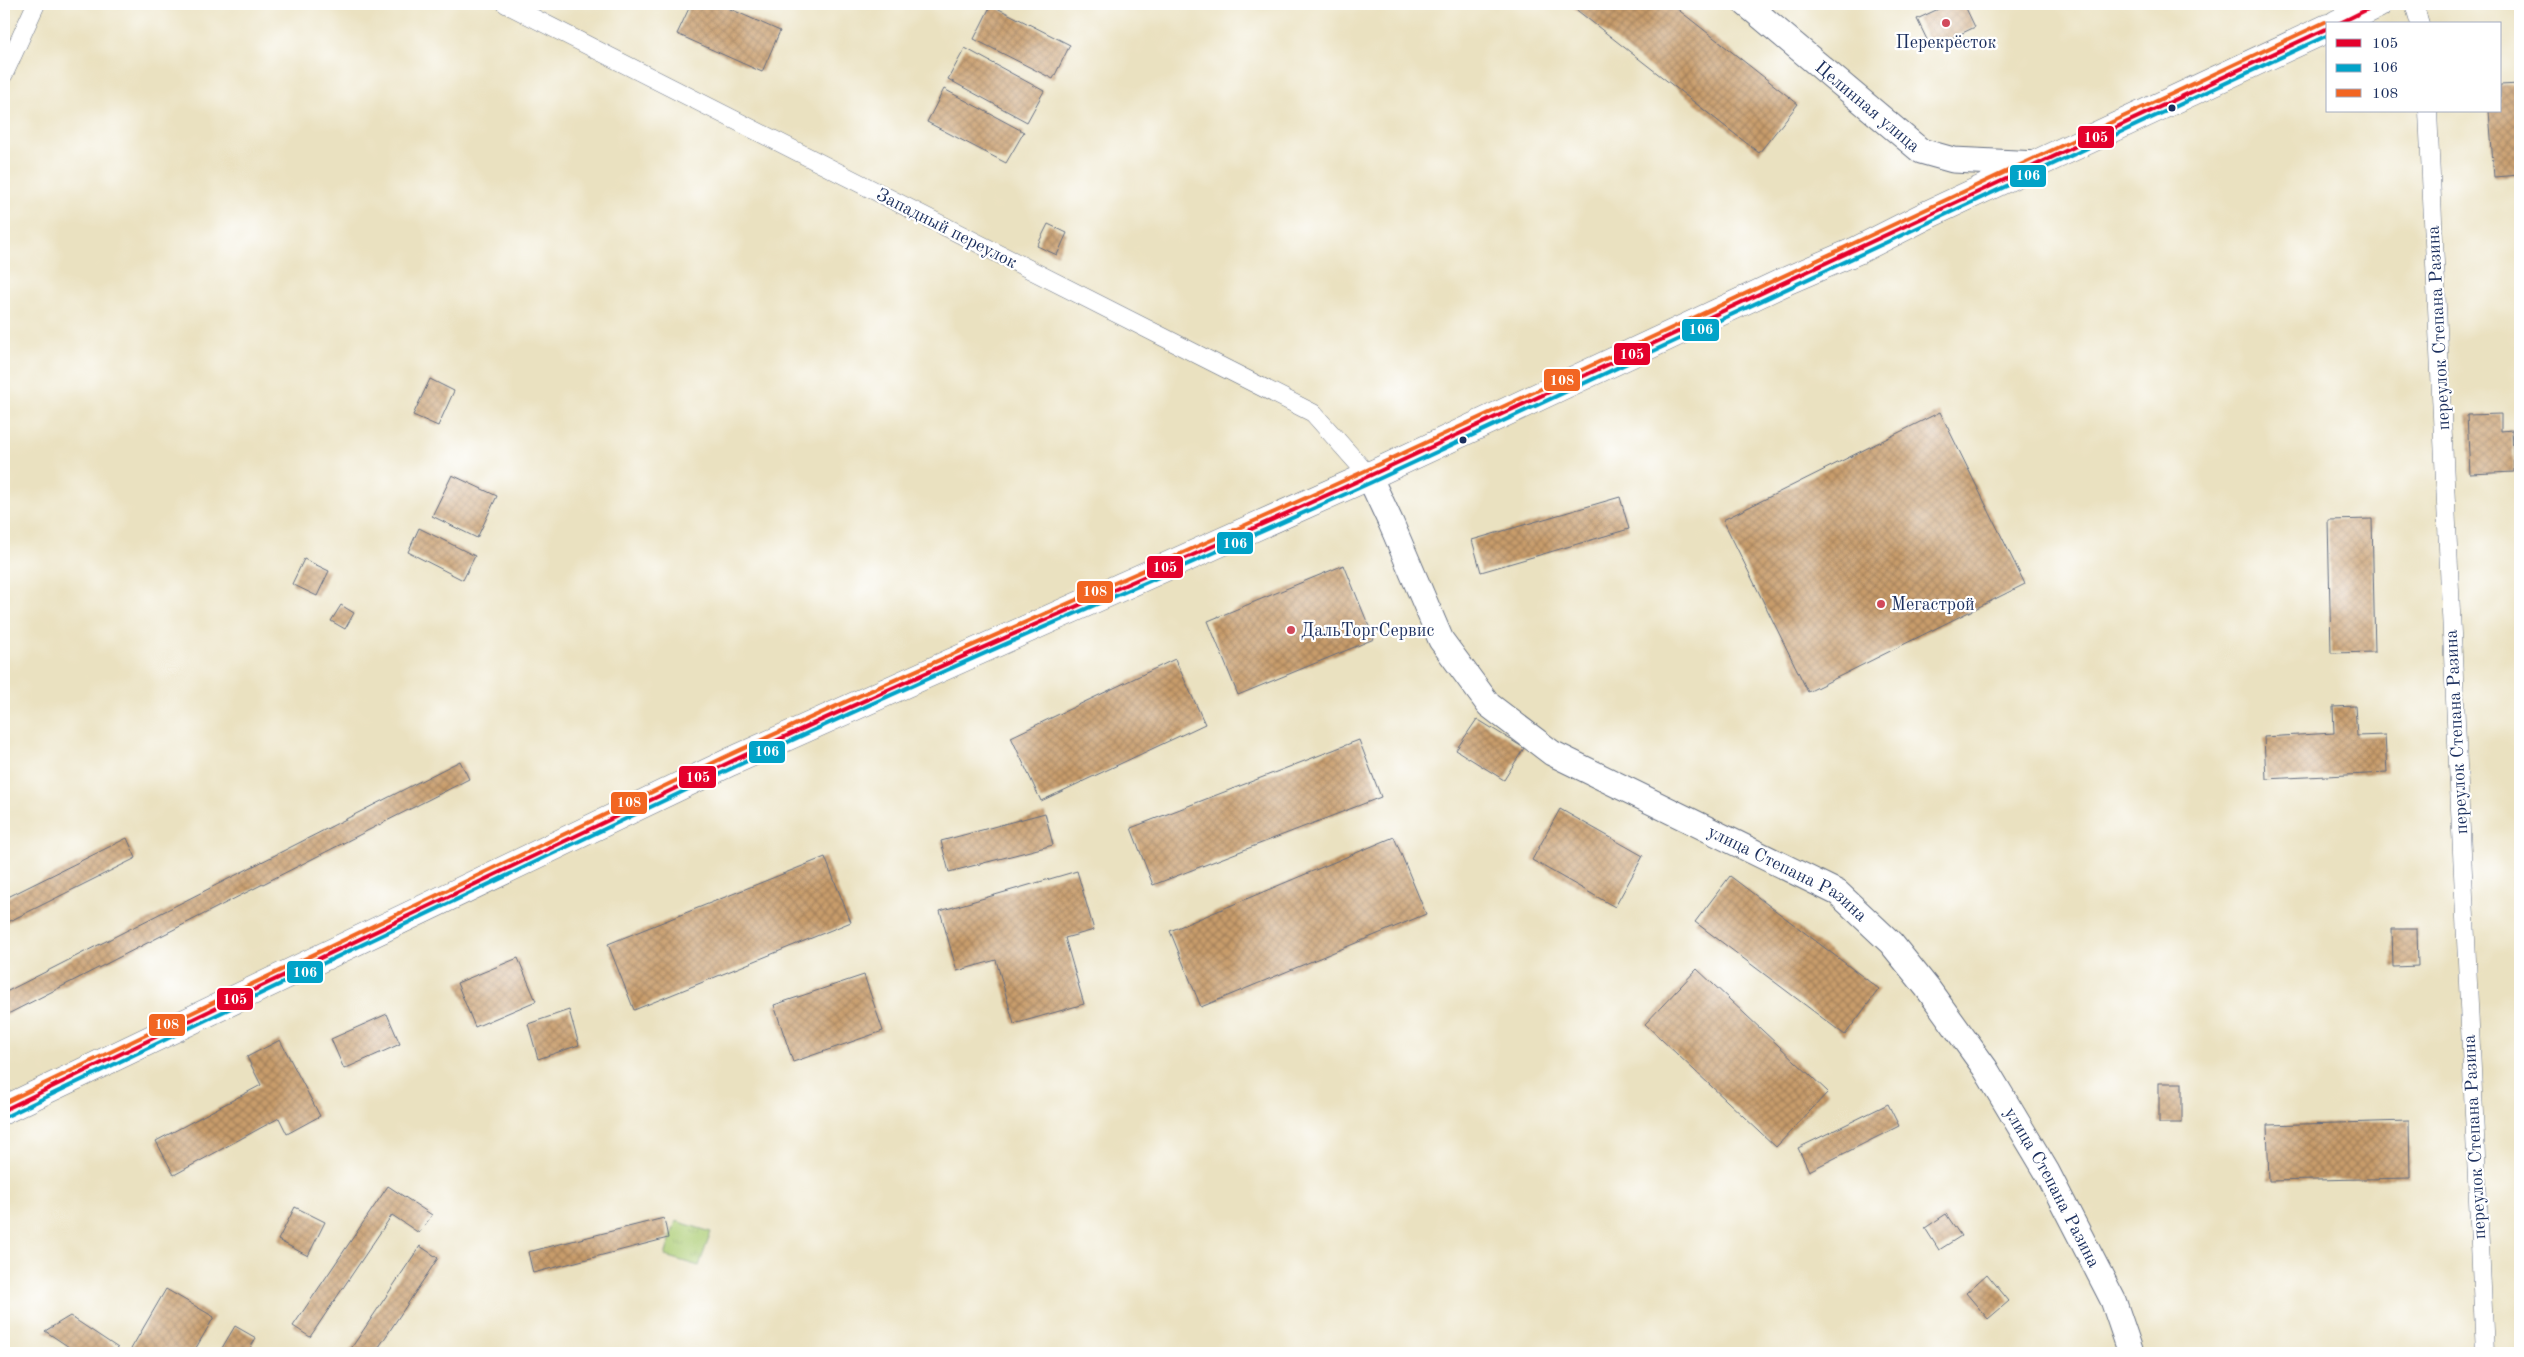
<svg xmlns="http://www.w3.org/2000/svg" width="2524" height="1357" font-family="'Old Standard TT',serif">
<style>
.park{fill:url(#park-tufts);stroke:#647e6a}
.building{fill:url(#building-cross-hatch)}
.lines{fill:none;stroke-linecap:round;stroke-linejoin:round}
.street-casing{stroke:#636d80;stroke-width:19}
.secondary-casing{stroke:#636d80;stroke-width:27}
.highway-casing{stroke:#636d80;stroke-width:29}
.street{stroke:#fff;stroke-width:18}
.secondary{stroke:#fff;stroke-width:25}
.highway{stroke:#fff;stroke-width:28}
.bus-1-casing{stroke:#fff;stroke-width:8}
.bus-2-casing{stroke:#fff;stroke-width:8}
.bus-3-casing{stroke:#fff;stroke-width:8}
.bus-1{stroke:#e4002b;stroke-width:4}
.bus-2{stroke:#01a3c8;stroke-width:4}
.bus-3{stroke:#f26522;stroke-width:4}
.poi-dot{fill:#d1495b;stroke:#fff;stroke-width:2}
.bus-dot{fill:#1b2f5e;stroke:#fff;stroke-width:2}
.labels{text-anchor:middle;stroke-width:4.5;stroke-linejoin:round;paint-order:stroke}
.poi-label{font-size:18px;fill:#1b2f5e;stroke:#fff;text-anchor:start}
.street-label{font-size:18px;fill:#1b2f5e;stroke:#fff}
.line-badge{stroke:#fff;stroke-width:2}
.badge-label{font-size:14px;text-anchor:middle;font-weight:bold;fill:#fff}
</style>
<defs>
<pattern id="park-tufts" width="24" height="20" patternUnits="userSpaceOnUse" patternTransform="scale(1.25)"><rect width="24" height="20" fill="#adce76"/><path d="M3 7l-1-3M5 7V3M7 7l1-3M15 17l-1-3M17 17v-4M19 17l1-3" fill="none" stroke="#94b168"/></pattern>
<pattern id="building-cross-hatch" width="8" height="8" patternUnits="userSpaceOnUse" patternTransform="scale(1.25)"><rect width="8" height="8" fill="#c89c6b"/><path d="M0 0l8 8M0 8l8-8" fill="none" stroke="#a2805b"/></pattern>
</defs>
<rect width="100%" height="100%" fill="#fff"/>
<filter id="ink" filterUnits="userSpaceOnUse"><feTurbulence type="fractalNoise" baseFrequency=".02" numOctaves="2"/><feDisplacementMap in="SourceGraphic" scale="10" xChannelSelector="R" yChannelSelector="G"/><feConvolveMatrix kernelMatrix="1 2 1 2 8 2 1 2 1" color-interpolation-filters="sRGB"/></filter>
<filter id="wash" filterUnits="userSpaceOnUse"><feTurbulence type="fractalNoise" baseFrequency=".0096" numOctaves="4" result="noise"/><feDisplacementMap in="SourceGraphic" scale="20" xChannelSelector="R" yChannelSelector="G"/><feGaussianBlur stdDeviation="1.12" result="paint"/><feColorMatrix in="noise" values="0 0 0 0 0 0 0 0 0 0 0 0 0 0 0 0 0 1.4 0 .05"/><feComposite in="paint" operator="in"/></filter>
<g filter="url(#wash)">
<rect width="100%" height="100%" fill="#eae1c0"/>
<!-- park -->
<path class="park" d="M676,1221L711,1232L699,1266L665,1256Z"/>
<g id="blocks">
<!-- building -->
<g class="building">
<path d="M691,4H719L780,31L762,72L677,34Z"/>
<path d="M1569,4H1671L1798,104L1759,153Z"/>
<path d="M1949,4H1964L1975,27L1931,48L1917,19Z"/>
<path d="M991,5L1070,45L1053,79L974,39Z"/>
<path d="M965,48L1044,91L1027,122L948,79Z"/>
<path d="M2520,84V175L2494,177L2489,111H2500V85Z"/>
<path d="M944,89L1024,132L1006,163L927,122Z"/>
<path d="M1048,224L1067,233L1057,255L1037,246Z"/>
<path d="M430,379L454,391L438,426L413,415Z"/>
<path d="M1940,412L2025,584L1808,692L1723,520Z"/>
<path d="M2501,414V431L2512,430L2514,472L2470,474L2467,415Z"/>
<path d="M452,475L497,496L477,538L432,516Z"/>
<path d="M1620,497L1629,529L1481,572L1472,540Z"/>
<path d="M2372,519L2375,652L2331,653L2328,520Z"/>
<path d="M419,528L475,556L463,580L408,552Z"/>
<path d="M304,559L329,571L317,596L292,584Z"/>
<path d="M1344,565L1374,639L1238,695L1208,621Z"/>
<path d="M341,605L354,613L345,629L331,621Z"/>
<path d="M1175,659L1205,724L1041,801L1011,737Z"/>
<path d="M2355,706L2357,736L2385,735L2387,773L2266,779L2264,737L2334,733L2333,707Z"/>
<path d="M1477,719L1524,748L1504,780L1456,750Z"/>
<path d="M1359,740L1381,797L1153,885L1131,828Z"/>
<path d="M460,761L469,779L4,1016V993Z"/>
<path d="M1560,809L1643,856L1615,907L1532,860Z"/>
<path d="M1045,813L1053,845L949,872L941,841Z"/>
<path d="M1394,837L1426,914L1201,1007L1170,931Z"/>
<path d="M127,838L136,858L4,924V899Z"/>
<path d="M825,857L851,922L634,1010L608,944Z"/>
<path d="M1077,871L1094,930L1065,938L1084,1004L1014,1024L996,960L957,971L940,911Z"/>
<path d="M1730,876L1879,989L1845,1035L1695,922Z"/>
<path d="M2392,929H2417L2418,966L2393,967Z"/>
<path d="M518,958L536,1001L475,1027L457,983Z"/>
<path d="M1697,969L1828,1092L1776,1147L1645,1024Z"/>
<path d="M864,975L883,1031L793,1062L774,1005Z"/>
<path d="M569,1010L579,1045L538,1059L528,1024Z"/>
<path d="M387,1014L400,1044L344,1069L331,1039Z"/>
<path d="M280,1040L320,1116L287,1134L279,1118L174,1175L156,1141L261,1085L247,1057Z"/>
<rect x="2159" y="1083" width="23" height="40"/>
<path d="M1888,1104L1899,1126L1809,1171L1798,1148Z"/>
<path d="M2409,1121L2410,1178L2269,1181L2267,1125Z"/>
<path d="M388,1186L432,1215L419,1233L392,1215L310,1337L293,1326Z"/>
<path d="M295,1207L325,1222L308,1256L278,1240Z"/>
<path d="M1946,1214L1961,1236L1939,1250L1925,1228Z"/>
<path d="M664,1218L668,1238L533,1273L528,1252Z"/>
<path d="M420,1246L438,1258L375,1353H348Z"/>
<path d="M1987,1274L2009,1301L1988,1319L1966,1293Z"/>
<path d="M166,1289L214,1317L193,1353H138L131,1349Z"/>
<path d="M70,1316L118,1348L115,1353H78L45,1331Z"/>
<path d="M235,1326L256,1338L247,1353H219Z"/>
</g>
</g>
</g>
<g filter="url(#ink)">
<use href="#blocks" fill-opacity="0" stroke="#636d80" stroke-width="1"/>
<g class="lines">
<defs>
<g id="street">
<path d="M506,4L1313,413L1369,476"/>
<path d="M2414,4L2420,24"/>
<path d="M4,74L36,4"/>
<path d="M2428,111L2485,1353"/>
</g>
<g id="secondary">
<path id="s1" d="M1746,4L1921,151L1953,160L2038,164"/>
<path id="s2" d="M1369,476L1391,523L1441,640L1489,705L1552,753L1838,893L1891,943L1928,989L1985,1068L2047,1172L2113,1300L2131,1353"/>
</g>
<g id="highway">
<path d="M2337,24L2378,4"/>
<path d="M4,1110L730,762L1369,476L1786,281L1858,250L1929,214L2328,28"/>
</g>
</defs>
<!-- street casing -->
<use href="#street" class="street-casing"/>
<!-- secondary casing -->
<use href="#secondary" class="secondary-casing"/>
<!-- highway casing -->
<use href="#highway" class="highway-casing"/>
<!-- street -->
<use href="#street" class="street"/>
<!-- secondary -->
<use href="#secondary" class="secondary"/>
<!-- highway -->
<use href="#highway" class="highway"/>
<defs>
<g id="bus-1">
<path d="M2338,24L2378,4"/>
<path d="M4,1110C244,995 483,878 724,765C938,664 1156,574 1371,475C1691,328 2009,177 2328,28"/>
</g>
<path id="bus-2" d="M7,1116C246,1001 486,884 726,771C939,670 1157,580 1372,482C1692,335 2009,184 2328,35"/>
<path id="bus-3" d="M4,1103C244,988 483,871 723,758C937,658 1155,568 1369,469C1689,322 2006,171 2325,22"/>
</defs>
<!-- bus-1 casing -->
<use href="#bus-1" class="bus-1-casing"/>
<!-- bus-2 casing -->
<use href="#bus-2" class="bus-2-casing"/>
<!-- bus-3 casing -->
<use href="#bus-3" class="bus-3-casing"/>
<!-- bus-1 -->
<use href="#bus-1" class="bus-1"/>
<!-- bus-2 -->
<use href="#bus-2" class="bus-2"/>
<!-- bus-3 -->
<use href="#bus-3" class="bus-3"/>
</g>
</g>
<!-- markers -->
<g class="poi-dot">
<circle cx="1946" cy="23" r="5"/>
<circle cx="1881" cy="604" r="5"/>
<circle cx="1291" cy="630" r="5"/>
</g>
<g class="bus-dot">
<circle cx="2172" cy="108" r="4.5"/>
<circle cx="1463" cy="440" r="4.5"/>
</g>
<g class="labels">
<!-- poi labels -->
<g class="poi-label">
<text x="1946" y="48" text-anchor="middle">Перекрёсток</text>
<text x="1891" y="610">Мегастрой</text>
<text x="1301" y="636">ДальТоргСервис</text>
</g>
<!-- street labels -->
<g class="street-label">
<text dy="6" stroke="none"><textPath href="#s1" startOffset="159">Целинная улица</textPath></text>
<text transform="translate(947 228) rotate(27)" y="6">Западный переулок</text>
<text transform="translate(2438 328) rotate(-93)" y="6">переулок Степана Разина</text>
<text transform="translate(2456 732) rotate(-93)" y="6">переулок Степана Разина</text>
<text dy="6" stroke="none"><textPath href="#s2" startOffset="604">улица Степана Разина</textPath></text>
<text transform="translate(2474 1137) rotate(-93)" y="6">переулок Степана Разина</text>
<text dy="6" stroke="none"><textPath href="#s2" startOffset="1024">улица Степана Разина</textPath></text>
</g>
</g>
<g class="line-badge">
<rect x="2077" y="125" width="38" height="24" rx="5" fill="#e4002b"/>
<rect x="2009" y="164" width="38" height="24" rx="5" fill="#01a3c8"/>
<rect x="1681" y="318" width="39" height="24" rx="5" fill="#01a3c8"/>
<rect x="1613" y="342" width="38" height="24" rx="5" fill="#e4002b"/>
<rect x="1543" y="368" width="38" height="24" rx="5" fill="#f26522"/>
<rect x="1216" y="531" width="38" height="24" rx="5" fill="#01a3c8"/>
<rect x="1146" y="555" width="38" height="24" rx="5" fill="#e4002b"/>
<rect x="1076" y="580" width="38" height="24" rx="5" fill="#f26522"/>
<rect x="748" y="740" width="38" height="24" rx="5" fill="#01a3c8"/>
<rect x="678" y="765" width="39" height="24" rx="5" fill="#e4002b"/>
<rect x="610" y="791" width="38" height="24" rx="5" fill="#f26522"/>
<rect x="286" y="960" width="38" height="24" rx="5" fill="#01a3c8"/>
<rect x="216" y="987" width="38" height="24" rx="5" fill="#e4002b"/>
<rect x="148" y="1013" width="38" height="24" rx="5" fill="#f26522"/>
</g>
<g class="badge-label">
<text x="2096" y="142">105</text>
<text x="2028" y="180">106</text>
<text x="1701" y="334">106</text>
<text x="1632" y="359">105</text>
<text x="1562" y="385">108</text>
<text x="1235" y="548">106</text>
<text x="1165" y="572">105</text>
<text x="1095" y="596">108</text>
<text x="767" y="756">106</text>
<text x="698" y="782">105</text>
<text x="629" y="807">108</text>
<text x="305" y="977">106</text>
<text x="235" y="1004">105</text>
<text x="167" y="1029">108</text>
</g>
<!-- margin -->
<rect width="2524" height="1357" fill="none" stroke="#fff" stroke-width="20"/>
<!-- legend -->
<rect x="2326" y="22" width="175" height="90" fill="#ffffff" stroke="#a4acbf"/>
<rect x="2336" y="39" width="25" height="8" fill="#e4002b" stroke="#a4acbf"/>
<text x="2372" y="48" font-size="15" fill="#1b2f5e">105</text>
<rect x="2336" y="64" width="25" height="8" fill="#01a3c8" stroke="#a4acbf"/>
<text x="2372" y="72" font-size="15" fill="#1b2f5e">106</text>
<rect x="2336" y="89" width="25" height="8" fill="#f26522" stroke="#a4acbf"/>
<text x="2372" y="98" font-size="15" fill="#1b2f5e">108</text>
</svg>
